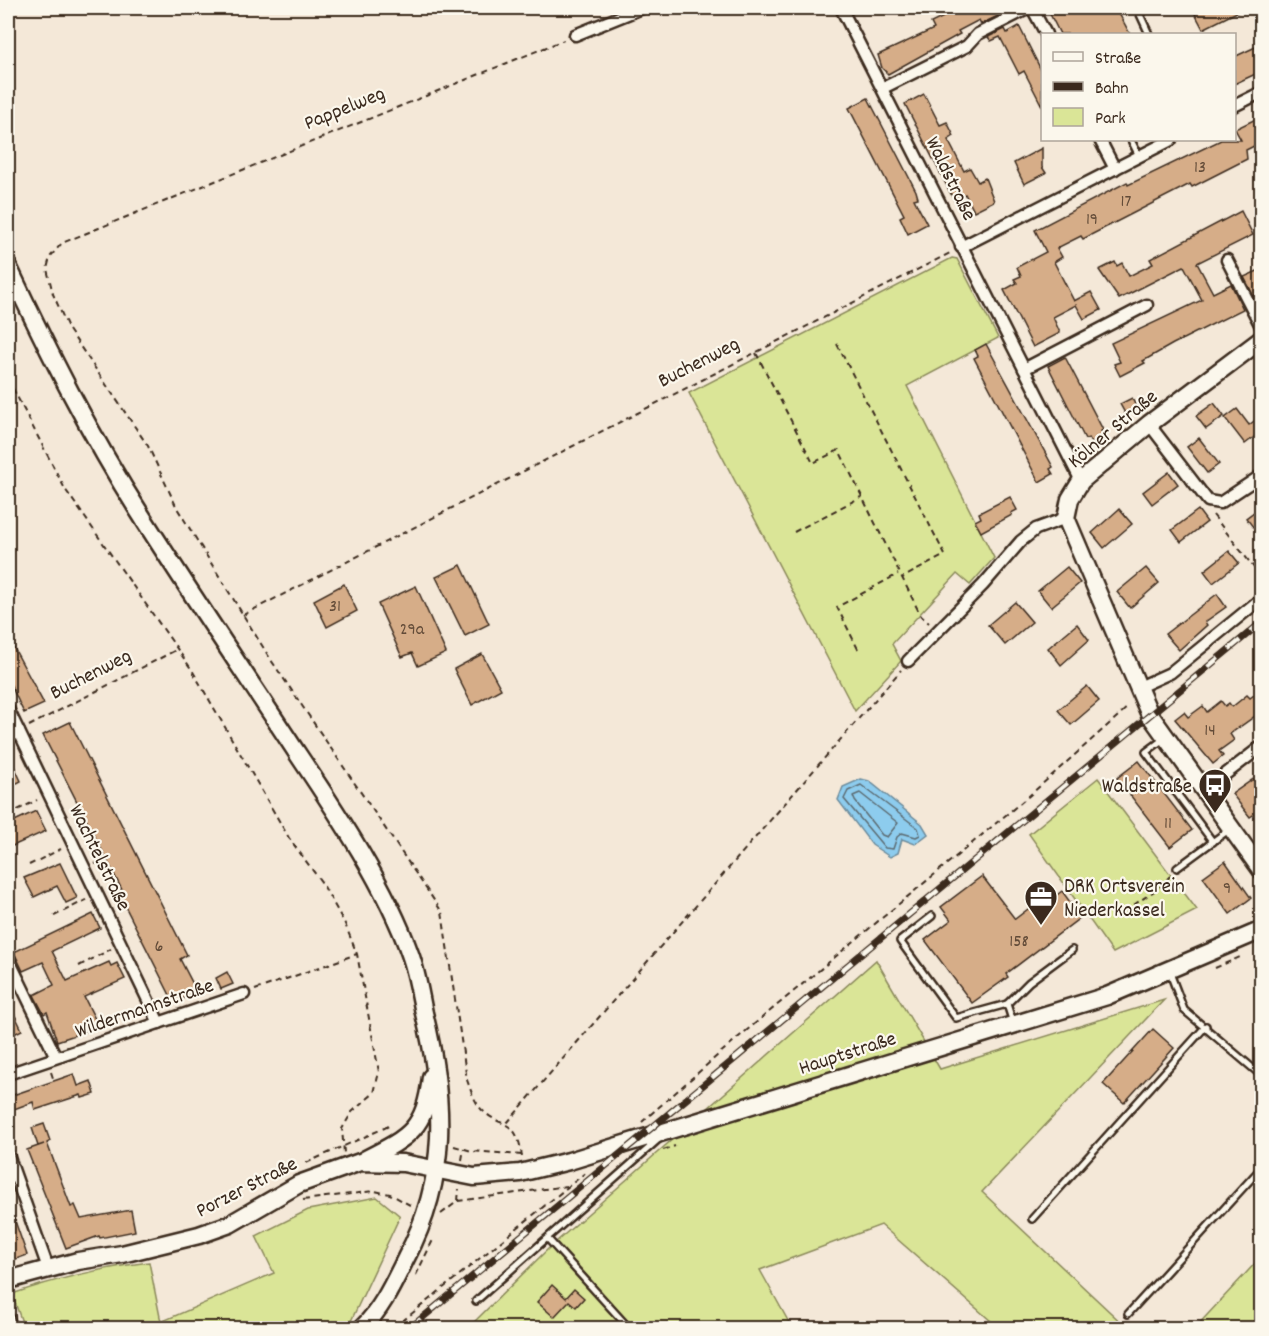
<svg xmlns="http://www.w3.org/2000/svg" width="1269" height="1336" font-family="Dekko,sans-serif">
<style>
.green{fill:#dae597;stroke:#8a885a;stroke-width:1.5}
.water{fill:#8dccee;stroke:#6c8b9b;stroke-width:1.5}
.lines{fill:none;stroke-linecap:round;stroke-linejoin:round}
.shore{stroke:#5c6b71;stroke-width:1.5}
.building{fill:#d6ad88;stroke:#3b2a1e;stroke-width:1.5}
.lane-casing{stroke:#3b2a1e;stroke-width:10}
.street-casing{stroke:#3b2a1e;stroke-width:15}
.secondary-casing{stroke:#3b2a1e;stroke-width:21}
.path{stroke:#3b2a1e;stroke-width:2;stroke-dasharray:6 4.5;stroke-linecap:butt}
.lane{stroke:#fbf7ec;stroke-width:5}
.street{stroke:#fbf7ec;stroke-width:10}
.secondary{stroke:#fbf7ec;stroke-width:16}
.rail-casing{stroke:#3b2a1e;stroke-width:7}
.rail{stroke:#fbf7ec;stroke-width:4.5;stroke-dasharray:14;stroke-linecap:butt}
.labels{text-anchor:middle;stroke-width:4.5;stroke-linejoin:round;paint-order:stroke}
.number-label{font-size:18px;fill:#624b38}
.street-label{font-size:21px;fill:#3b2a1e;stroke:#fbf7ec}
.poi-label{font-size:21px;fill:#3b2a1e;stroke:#fbf7ec;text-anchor:end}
</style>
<rect width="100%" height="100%" fill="#f4e8d8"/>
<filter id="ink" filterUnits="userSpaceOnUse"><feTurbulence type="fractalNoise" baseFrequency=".0167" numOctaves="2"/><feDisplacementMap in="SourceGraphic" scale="12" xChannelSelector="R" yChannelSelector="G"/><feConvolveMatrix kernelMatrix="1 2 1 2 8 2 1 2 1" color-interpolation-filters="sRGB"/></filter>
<g filter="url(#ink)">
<!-- green -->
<g class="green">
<path d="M952,258L957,259L998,338L907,386L994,558L970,585L957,574L892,644L901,661L855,711L689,393Z"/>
<path d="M1098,778L1197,910L1113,953L1029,834Z"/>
<path d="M876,960L940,1069L1164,1000L982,1192L1127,1328H999L881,1225L760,1270L792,1328H468L548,1249Z"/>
<path d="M377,1197L400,1216L351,1321L342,1328H24L12,1294C58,1278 102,1268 149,1262L161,1322L274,1273L256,1236L308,1210Z"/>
<path d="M1261,1257V1328H1195Z"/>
</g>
<!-- water -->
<path class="water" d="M861,779L869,781L922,824L928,834L915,844L902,839L898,853L890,857L872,845L838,800L843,787Z"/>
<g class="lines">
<!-- shore -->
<g class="shore">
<path d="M861,785L918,828L920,835L916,837L902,833L897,837L893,849L885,848L844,799L848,791Z"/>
<path d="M860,793L898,823L887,837L882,835L855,801L853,796Z"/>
</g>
</g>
<!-- building -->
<g class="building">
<path d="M962,8H1003L996,11L998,16L981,24L979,20L958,31L960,34L888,74L882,68L878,55L934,29L931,23Z"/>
<path d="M1047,8H1116L1130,34H1060Z"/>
<path d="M1192,8H1245L1203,29Z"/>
<path d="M1019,26L1042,72V106L1024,71L1019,74L1000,37L991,41L988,37L1005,29L1007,33Z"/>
<path d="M1262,44V71L1234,84V57Z"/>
<path d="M924,94L940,125L947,122L954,136L948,140L964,171L970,168L978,182L985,178L994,201L974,211L965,194L954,200L905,104Z"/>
<path d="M868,98L916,191L918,198L914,199L927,224L908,234L900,217L904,215L849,108Z"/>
<path d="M1262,116V142L1246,150L1247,159L1192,187L1190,184L1083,239L1081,236L1057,248L1062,257L1054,262L1074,301L1091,292L1101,310L1084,319L1076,305L1053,317L1060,333L1033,347L1004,290L1017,283L1014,279L1021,276L1017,267L1046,252L1035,230L1127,182L1128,185L1221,140H1241L1235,129Z"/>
<path d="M1042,148V167L1046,173L1024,184L1014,163Z"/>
<path d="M1241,211L1253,235L1197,263L1213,293L1231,284L1243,309L1173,344L1143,361L1145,363L1120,376L1114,364L1120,362L1111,343L1202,300L1184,266L1119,299L1099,270L1115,262L1117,266L1122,263L1129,276L1153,264L1150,259Z"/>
<path d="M1262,269V299L1257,302L1244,277Z"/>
<path d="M986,344L1053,467L1050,469L1053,474L1039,482L974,358L978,356L975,350Z"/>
<path d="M1065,357L1103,430L1101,431L1104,437L1092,443L1089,438L1085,439L1048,366Z"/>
<path d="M1132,398L1137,409L1126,415L1120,404Z"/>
<path d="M1214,403L1224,416L1206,429L1196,416Z"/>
<path d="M1237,409L1249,425L1262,415V431L1245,444L1225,418Z"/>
<path d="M1199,438L1219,464L1207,473L1187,447Z"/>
<path d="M1169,472L1178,484L1152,504L1143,492Z"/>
<path d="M1010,497L1017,510L1011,513L1012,515L981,532L975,521L981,518L979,513Z"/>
<path d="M1262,506V538L1246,518Z"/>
<path d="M1119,509L1132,524L1104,548L1092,533Z"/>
<path d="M1198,510L1207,522L1181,542L1172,530Z"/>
<path d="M1229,551L1239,563L1213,583L1204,571Z"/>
<path d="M461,565L489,624L465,636L436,577Z"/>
<path d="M1067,567L1080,583L1051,607L1038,591Z"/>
<path d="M1146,568L1159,583L1130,608L1117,592Z"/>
<path d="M344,584L357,611L327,627L314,600Z"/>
<path d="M416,586L446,653L418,666L412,653L402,657L378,604Z"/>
<path d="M1217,594L1226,607L1205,622L1207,625L1179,650L1165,634Z"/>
<path d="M1015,602L1032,622L1005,645L988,625Z"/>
<path d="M1077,624L1089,640L1061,665L1048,648Z"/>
<path d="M8,637L44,704L24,713L8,679Z"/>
<path d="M482,654L501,689L472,705L454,669Z"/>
<path d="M1087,686L1099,701L1071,725L1058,710Z"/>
<path d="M1262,689V711L1230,734L1234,740L1219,751L1223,756L1213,764L1175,719L1184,712L1188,717L1203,706L1207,712L1221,701L1225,706L1229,703L1232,707L1247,695L1250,698Z"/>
<path d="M70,722L187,955L180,959L197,992L174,1003L118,892L122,890L43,735Z"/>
<path d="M8,753L21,781L8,788Z"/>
<path d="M1139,761L1192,830L1170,847L1117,778Z"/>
<path d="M1262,773V809L1250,817L1232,794Z"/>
<path d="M36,811L46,831L8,848V824Z"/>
<path d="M1225,861L1251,898L1230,914L1203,877Z"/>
<path d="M60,863L77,898L66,903L57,886L34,897L24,878Z"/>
<path d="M982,876L1015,919L1045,896L1049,901L1062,891L1081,917L1006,974L1008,977L972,1003L925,940L951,920L941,907Z"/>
<path d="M93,914L100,928L52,951L67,981L109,962L111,966L117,963L125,979L84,997L97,1023L89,1027L90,1030L57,1041L47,1012L44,1014L34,995L54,985L43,962L23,971L14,952Z"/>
<path d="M227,972L233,984L221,989L216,978Z"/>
<path d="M8,1001L22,1030L8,1037Z"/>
<path d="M1153,1029L1174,1048L1124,1103L1103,1084Z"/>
<path d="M74,1074L78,1086L91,1081L95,1094L82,1098L81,1095L35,1110L33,1102L14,1109L10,1096Z"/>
<path d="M44,1124L50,1141L47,1143L71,1207L75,1205L81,1219L131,1210L135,1231L100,1238L99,1236L66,1248L27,1150L44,1144L38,1146L32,1128Z"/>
<path d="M9,1204L27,1255L8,1262V1205Z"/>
<path d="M552,1285L566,1298L574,1289L584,1298L576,1307L569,1301L554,1317L537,1302Z"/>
</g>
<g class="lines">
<defs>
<g id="lane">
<path d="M1137,8L1149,34"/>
<path d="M1131,140L1139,156"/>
<path d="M1165,738L1146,752L1213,842"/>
<path d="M1177,868L1230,829"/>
<path d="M932,916L900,941L956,1018L1007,1004"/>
<path d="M1170,973L1184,1010L1262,1076"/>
<path d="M1013,1023L1007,1004L1029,982L1072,950"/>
<path d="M1032,1219L1206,1026"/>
<path d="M548,1239L629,1328"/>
<path d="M476,1301L659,1139"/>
<path d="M1128,1314L1262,1167"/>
</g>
<g id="street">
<path d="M841,8L1081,481"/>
<path d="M1032,8L1046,34"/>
<path d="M575,35L642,8"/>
<path d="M883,88L967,46L978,34L1029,8"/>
<path d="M1234,106L1262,92"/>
<path d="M1100,140L1115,169"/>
<path d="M961,247L1171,140"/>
<path d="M1227,260L1262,328"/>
<path d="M1024,369L1147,305"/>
<path d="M1149,424L1208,501L1220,503L1262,475"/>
<path d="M908,661L983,585L1021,541L1036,529L1066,518"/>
<path d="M1137,688L1170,673L1262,598"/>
<path d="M8,709L159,1023"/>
<path d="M8,738L19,732"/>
<path d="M1205,790L1262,746"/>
<path d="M8,958L56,1057"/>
<path d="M8,1074L244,994"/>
<path d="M8,1155L48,1268"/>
<path d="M8,1318L11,1328"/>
</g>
<g id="secondary">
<path d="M8,266C48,351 90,435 141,515C192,596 246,675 299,756C338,814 387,888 410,954C417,973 420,994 424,1013C445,1099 449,1177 406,1258C394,1282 382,1309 362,1328"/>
<path d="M1262,339L1149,424L1081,481L1070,499L1066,518L1150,715L1262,871"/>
<path d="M364,1160C409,1137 425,1130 431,1077"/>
<path d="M8,1280L78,1261L122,1254L199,1235L230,1224L299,1184L360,1162L403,1163L474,1177L520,1173L569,1161L1107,996L1262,930"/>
</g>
</defs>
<!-- lane casing -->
<use href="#lane" class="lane-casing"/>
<!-- street casing -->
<use href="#street" class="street-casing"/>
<!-- secondary casing -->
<use href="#secondary" class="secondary-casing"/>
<!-- path -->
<g class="path">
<path d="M837,344L945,555L902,578"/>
<path d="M756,353L813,463L839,450L921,616L929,623"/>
<path d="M8,379L65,489L192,670L289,838L322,883L345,924L357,954L379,1072L374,1093L352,1112L342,1129L344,1153"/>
<path d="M1213,515L1262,578"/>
<path d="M794,532L861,497"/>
<path d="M243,615L950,253"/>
<path d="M858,649L837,607L898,574"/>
<path d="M29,726L178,649"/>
<path d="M72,813L81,809"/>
<path d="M8,815L37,800"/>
<path d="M95,864L106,858"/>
<path d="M29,865L61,849"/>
<path d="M1125,911L1160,887L1170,876"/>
<path d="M54,916L86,900"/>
<path d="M79,966L111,949"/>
<path d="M1215,968L1240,957"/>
<path d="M255,990L357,954"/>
<path d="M51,1072L54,1081"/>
<path d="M642,1122L734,1041L1030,795L1128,707"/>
<path d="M507,1123L901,670"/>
<path d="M454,1146L472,1151L522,1155"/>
<path d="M663,1150L675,1146"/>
<path d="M522,1157C517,1117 503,1130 482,1110C474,1101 471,1091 467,1080L442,912L271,660L177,508L148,446L69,330L53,294L47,269L50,257L62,243L564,40"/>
<path d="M462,1160L464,1148"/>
<path d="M306,1163L391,1125"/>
<path d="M303,1200L374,1191L390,1194L410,1205"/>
<path d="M458,1201L459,1189"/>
<path d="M441,1214L458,1201L567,1186"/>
<path d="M416,1275L433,1240"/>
<path d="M394,1328L585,1173"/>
</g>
<!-- lane -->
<use href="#lane" class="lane"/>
<!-- street -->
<use href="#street" class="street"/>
<!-- secondary -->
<use href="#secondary" class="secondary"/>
<defs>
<path id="rail" d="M410,1328L1262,622"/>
</defs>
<!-- rail casing -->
<use href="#rail" class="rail-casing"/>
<!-- rail -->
<use href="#rail" class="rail"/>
</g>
</g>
<!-- icons -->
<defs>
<symbol id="bus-pin" viewBox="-11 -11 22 30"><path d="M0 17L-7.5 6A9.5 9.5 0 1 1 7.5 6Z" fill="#3b2a1e" stroke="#fbf7ec"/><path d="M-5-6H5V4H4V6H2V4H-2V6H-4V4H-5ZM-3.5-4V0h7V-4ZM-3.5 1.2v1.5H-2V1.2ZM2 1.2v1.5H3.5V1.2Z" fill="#fff"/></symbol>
<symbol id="office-pin" viewBox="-11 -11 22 30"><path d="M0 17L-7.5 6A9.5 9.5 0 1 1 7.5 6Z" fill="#3b2a1e" stroke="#fbf7ec"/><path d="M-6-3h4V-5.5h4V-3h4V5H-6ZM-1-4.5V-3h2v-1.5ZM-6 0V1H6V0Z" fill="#fff"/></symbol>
</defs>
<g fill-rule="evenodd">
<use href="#bus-pin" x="1196" y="766" width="38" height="52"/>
<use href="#office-pin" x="1022" y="878" width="38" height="52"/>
</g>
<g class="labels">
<!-- number labels -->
<g class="number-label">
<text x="1200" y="172">13</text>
<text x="1126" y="206">17</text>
<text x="1092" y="224">19</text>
<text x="335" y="611">31</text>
<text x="412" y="634">29a</text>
<text x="1210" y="735">14</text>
<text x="1168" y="828">11</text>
<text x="1227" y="893">9</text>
<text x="1019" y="946">158</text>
<text x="159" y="951">6</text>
</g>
<!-- street labels -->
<g class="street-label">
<text transform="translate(344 107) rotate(-22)" y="7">Pappelweg</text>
<text transform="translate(952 178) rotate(64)" y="7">Waldstraße</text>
<text transform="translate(698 361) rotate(-27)" y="7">Buchenweg</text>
<text transform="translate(1112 428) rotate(-40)" y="7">Kölner Straße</text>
<text transform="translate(90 673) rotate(-27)" y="7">Buchenweg</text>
<text transform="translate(101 857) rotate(64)" y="7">Wachtelstraße</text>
<text transform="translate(144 1007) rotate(-19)" y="7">Wildermannstraße</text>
<text transform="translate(847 1052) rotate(-18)" y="7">Hauptstraße</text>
<text transform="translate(246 1186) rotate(-27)" y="7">Porzer Straße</text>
</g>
<!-- poi labels -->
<g class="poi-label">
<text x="1192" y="792">Waldstraße</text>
<text x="1064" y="892" text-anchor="start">DRK Ortsverein<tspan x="1064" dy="24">Niederkassel</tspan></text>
</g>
</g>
<!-- margin -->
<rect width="1269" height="1336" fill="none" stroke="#fbf7ec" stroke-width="30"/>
<rect x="15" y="15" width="1239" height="1306" fill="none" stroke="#3b2a1e" stroke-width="2" filter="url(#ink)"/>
<!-- legend -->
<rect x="1041" y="33" width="195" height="108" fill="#fbf7ec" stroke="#aea59a" stroke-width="1.5"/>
<rect x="1053" y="52" width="30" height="9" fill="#fbf7ec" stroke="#aea59a" stroke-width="1.5"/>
<text x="1095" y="63" font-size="18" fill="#3b2a1e">Straße</text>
<rect x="1053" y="82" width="30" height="9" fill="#3b2a1e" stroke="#aea59a" stroke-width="1.5"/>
<text x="1095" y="93" font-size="18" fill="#3b2a1e">Bahn</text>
<rect x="1053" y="108" width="30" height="18" fill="#dae597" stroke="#aea59a" stroke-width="1.5"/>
<text x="1095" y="123" font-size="18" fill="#3b2a1e">Park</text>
</svg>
